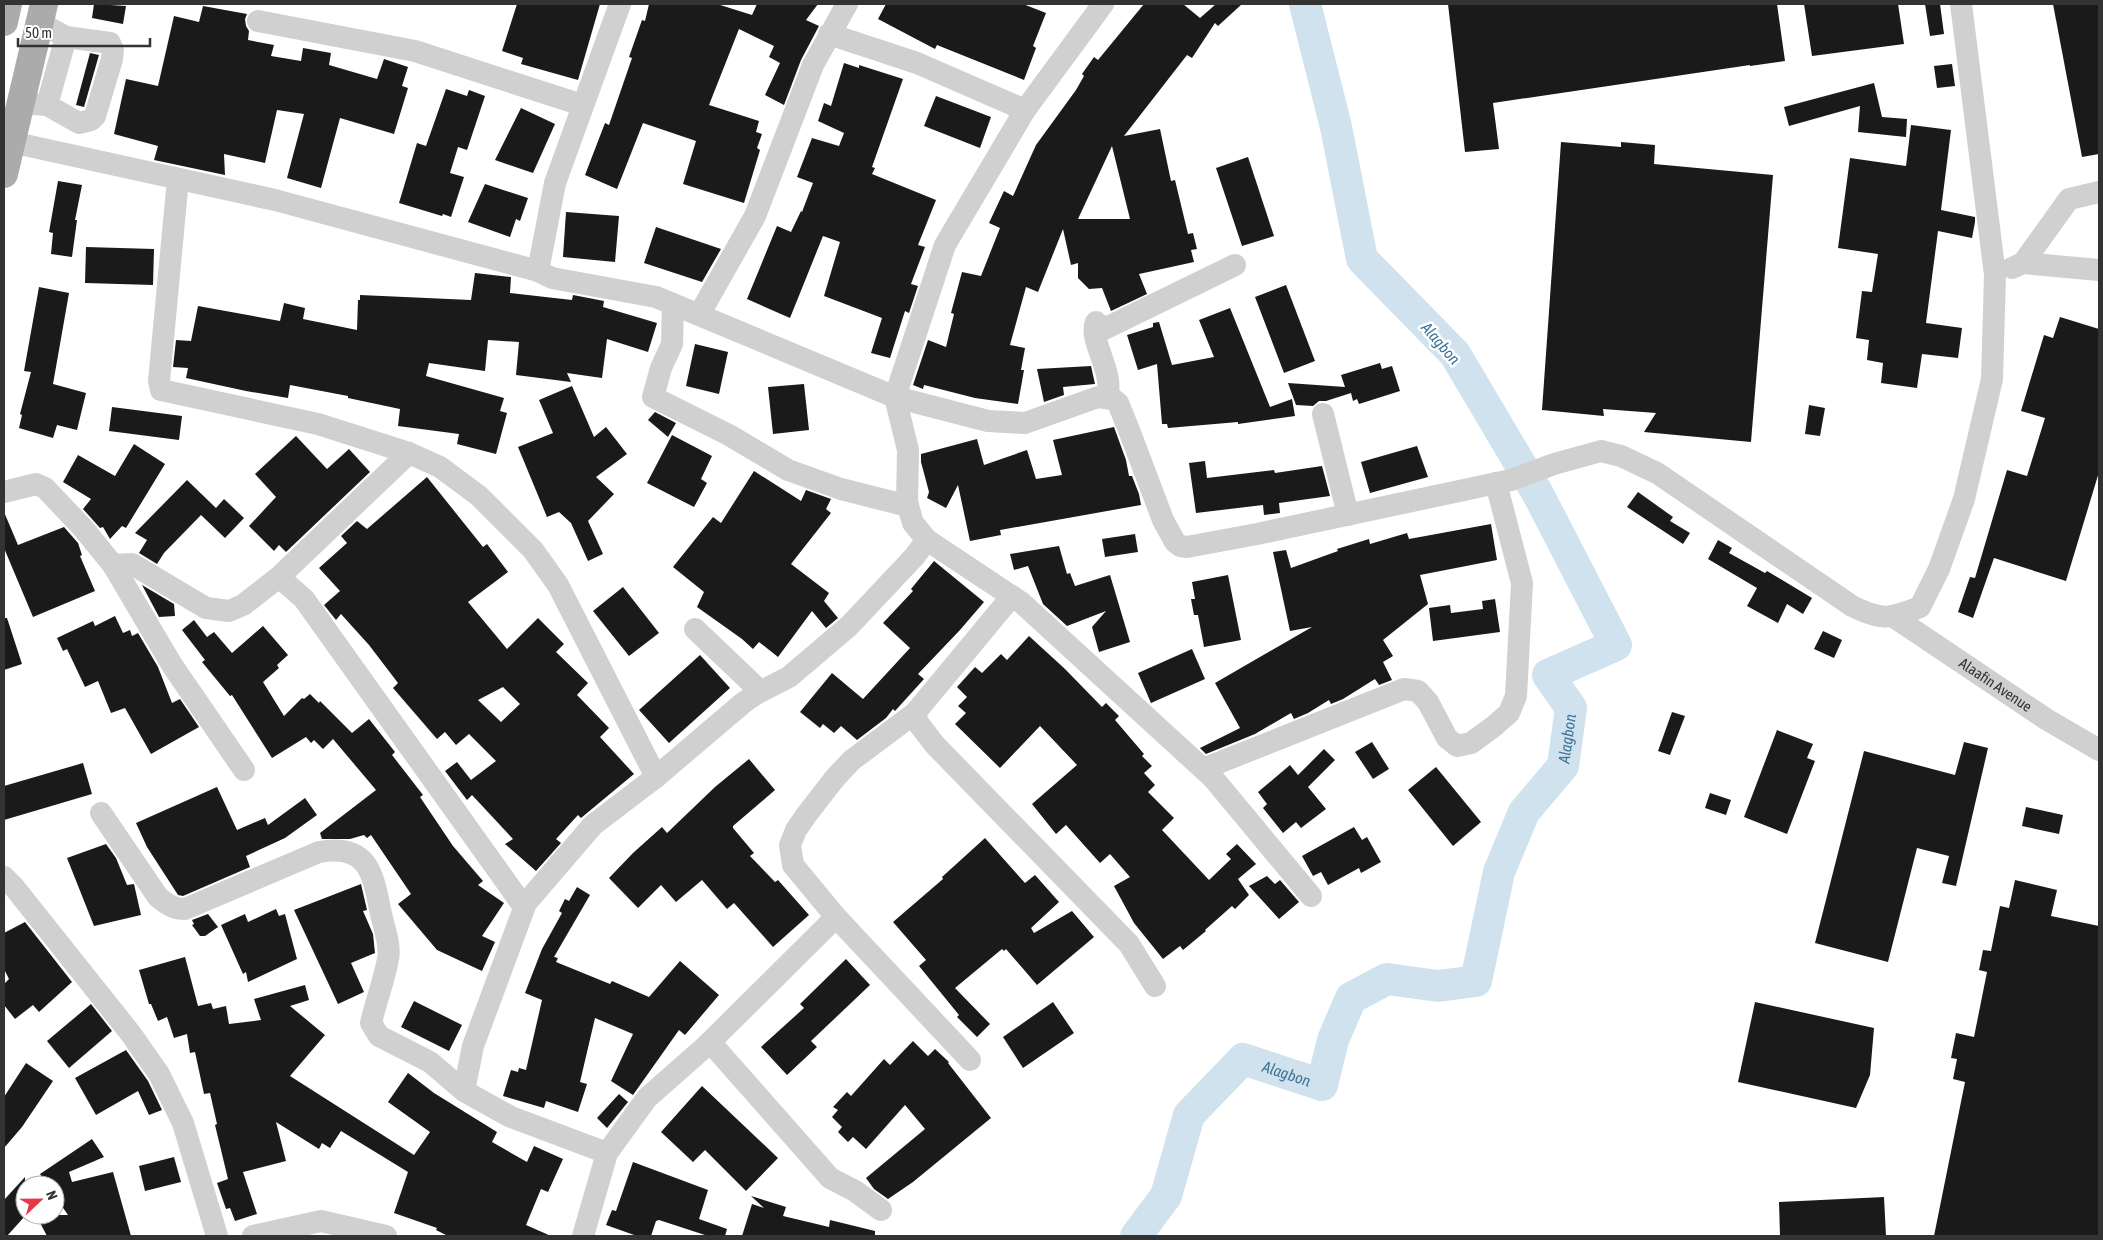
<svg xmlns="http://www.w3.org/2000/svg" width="2103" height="1240" font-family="'Asap Condensed',sans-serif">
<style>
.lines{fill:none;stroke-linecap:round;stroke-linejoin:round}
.river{stroke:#cfe2ee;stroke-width:32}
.building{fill:#1a1a1a;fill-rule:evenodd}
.minor{stroke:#d0d0d0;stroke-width:22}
.major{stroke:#ababab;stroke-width:28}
.labels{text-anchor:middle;stroke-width:5;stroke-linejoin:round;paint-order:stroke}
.street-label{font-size:15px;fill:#333;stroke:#fff}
.water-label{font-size:16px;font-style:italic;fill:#3f7597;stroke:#fff}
</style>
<rect width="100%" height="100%" fill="#fff"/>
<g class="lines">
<!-- river -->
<path class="river" id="s1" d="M1136,1236L1166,1196L1189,1115L1243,1059L1322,1085L1333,1040L1351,998L1387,979L1438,986L1476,981L1499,872L1524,812L1563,766L1571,708L1548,675L1616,645L1538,494L1455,354L1362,259L1336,127L1305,4"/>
</g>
<!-- building -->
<g class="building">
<path d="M94,4L126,6L123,24L92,18Z"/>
<path d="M517,4H600L578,80L521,64L523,58L502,51Z"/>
<path d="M649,4H717L752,15L757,4H818L806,20L819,26L801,60L784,105L765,95L780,63L769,57L774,46L739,29L709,105L759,121L756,132L762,134L757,148L760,150L744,203L683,184L696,141L643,123L617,189L585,175L605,123L609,125L632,58L629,57L642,20L645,21Z"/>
<path d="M886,4H1023L1046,13L1033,46L1036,48L1024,80L937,45L935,49L878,19Z"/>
<path d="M1144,4H1183L1200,18L1216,4H1242L1218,26L1215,23L1192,58L1187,55L1124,136L1160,129L1171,181L1175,180L1188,234L1193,233L1197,249L1191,250L1194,262L1139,274L1147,294L1111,311L1102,288L1089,289L1078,278V263L1071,265L1063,229L1038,292L1026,287L1010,345L1025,348L1021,370H1024L1018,404L975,398L924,385L923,389L913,385L928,340L946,347L954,314L951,313L962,272L981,276L1000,228L989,223L1004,191L1013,196L1036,145L1076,90L1084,76L1082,74L1094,57L1098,60ZM1112,146L1130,219H1078Z"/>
<path d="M1448,4H1777L1785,61L1750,66V65L1493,103L1499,149L1465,152Z"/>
<path d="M1804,4H1898L1904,44L1812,56Z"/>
<path d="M1925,4H1940L1944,34L1930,36Z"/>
<path d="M2053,4H2099V154L2082,157Z"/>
<path d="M203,6L247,14L245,19L246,26L249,31L248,40L274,45L271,56L301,61L303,48L331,53L329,65L377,79L384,59L408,67L402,86L408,88L394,134L340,118L321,188L287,178L304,114L277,110L265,163L224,154L225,175L154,160L158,146L114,134L126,79L158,86L174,16L199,22Z"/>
<path d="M90,53L99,55L84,107L76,105Z"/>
<path d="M844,63L859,68V65L903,79L872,167L875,168L872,174L936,200L918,245L925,247L911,284L918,286L909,313L905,311L890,358L871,353L882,318L824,296L840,242L823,236L790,318L747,299L777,226L791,232L801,211L802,212L813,183L797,177L812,138L839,146L844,133L818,121L824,103L831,106Z"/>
<path d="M1952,64L1955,86L1937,88L1934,66Z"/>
<path d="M1874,83L1882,117L1907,119L1906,137L1858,132L1860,106L1789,126L1784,107Z"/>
<path d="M446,89L467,96L469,90L485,96L467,150L458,147L450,173L464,177L451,217L443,214L442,216L399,203L417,143L426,146Z"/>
<path d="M936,96L991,117L980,148L924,126Z"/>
<path d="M521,108L555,124L533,173L495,160Z"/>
<path d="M1911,125L1951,130L1941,210L1975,217V222L1972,238L1938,231L1926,323L1962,328L1958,358L1922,354L1917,388L1881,383L1883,363L1867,360L1869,340L1856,338L1862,291L1872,292L1878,254L1838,248L1850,158L1906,166Z"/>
<path d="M1561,142L1621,147V142L1655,145L1654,164L1773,175L1751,442L1644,432L1656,413L1603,409L1604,416L1542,410Z"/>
<path d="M1248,157L1274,236L1242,246L1216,168Z"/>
<path d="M58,181L82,185L75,220H77L72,257L51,254L53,233L49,232Z"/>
<path d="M485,184L528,198L520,221L516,219L510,237L468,222Z"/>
<path d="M566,212L619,216L615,262L563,257Z"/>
<path d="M656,227L721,249L702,282L644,263Z"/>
<path d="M86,247L154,249L153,285L85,283Z"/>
<path d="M475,273L511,277L510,293L572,300L573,295L604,301L603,307L657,323L648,352L607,339L602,378L567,373L571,382L516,375L519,342L488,340L485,371L429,363L426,376L504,398L500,411L507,413L496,454L457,444L459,434L398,426L400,409L348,398V396L290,385L288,398L246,391L186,378L188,368L173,367L176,340L191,341L198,306L280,321L284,303L305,308L303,319L357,330L358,300H360V295L471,300Z"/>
<path d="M1286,285L1315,361L1284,373L1255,297Z"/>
<path d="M39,287L69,293L53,384L86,393L77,430L57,425L53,438L19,428L22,415L20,414L31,372L24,371Z"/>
<path d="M1230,308L1270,407L1292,399L1295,416L1238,424V422L1168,428L1167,424H1162L1157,364L1138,370L1127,335L1153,327V323L1159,322L1172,365L1214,357L1199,320Z"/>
<path d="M2060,317L2099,329V472L2066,581L1994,558L1973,618L1958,612L1970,577L1975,578L2007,470L2027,476L2045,418L2021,411L2044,335L2053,338Z"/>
<path d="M695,344L728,352L719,394L686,386Z"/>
<path d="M1380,363L1382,369L1392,366L1400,391L1359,404L1357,399L1353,401L1351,393L1326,401H1319L1313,406L1296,405L1288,383L1345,387L1341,375Z"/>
<path d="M1091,366L1095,384L1063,387L1064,395L1044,402L1037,369Z"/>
<path d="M804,384L809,430L773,434L768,387Z"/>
<path d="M572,386L594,437L606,427L627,454L596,477L614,494L588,521L603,554L588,561L571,523L559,512L547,517L518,447L553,433L539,400Z"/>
<path d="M1809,405L1825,408L1820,436L1805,434Z"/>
<path d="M112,407L182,416L179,440L109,431Z"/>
<path d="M655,412L676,423L668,437L648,420Z"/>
<path d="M1114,427L1126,460L1129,476H1132L1139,494L1141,505L1000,530L1001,535L970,541L958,485L946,508L927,498L929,492L921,462V454L977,439L984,465L1027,450L1036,479L1062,475L1053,440Z"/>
<path d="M672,435L712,456L701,479L707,483L694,507L647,483Z"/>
<path d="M296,436L327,469L349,449L370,472L286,552L279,545L274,551L249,526L276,497L255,474Z"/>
<path d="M134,444L165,464L126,528L122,526L110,539L103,527L100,528L83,509L91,499L63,482L78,455L115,476Z"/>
<path d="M1417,446L1428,477L1370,493L1361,462Z"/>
<path d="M1205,461L1207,478L1274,470L1275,473L1322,466L1330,496L1279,503L1280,513L1264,515L1263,505L1196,513L1189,463Z"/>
<path d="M754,471L801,501L806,490L831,499L826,509L831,513L791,564L829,593L824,601L838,618L826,628L812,611L778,657L759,642L753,649L742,639L697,607L704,592L673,567L713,517L721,523Z"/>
<path d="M427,477L483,547L487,544L508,572L468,602L507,649L538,618L564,644L556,652L588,683L577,695L609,728L600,737L634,774L581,818L578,815L556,839L561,843L536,871L505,844L513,839L472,795L467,800L445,771L457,762L471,780L496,761L469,734L456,745L445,732L437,739L393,688L398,683L369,645L341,614L336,620L324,605L340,591L319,568L347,543L341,536L357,521L367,529ZM503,687L520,704L501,722L478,700Z"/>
<path d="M187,480L216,508L224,499L244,518L225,538L201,515L164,553L157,564L139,553L147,540L135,533Z"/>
<path d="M1638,492L1673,517L1670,521L1690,533L1683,544L1627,507Z"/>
<path d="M4,512L18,545L64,527L78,543L82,555L80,556L95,591L33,617L4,548Z"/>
<path d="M1491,524L1497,560L1420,575L1428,604L1383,640L1393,656L1383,662L1392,680L1379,685L1375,679L1343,699L1331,704L1329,700L1308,713L1294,719L1291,713L1255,734L1206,754L1200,748L1240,728L1215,683L1312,627L1290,631L1273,552L1286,550L1291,568L1338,551L1337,549L1369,539L1370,544L1407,533L1409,539Z"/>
<path d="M1135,534L1138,552L1105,557L1102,539Z"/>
<path d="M1718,540L1732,548L1729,553L1765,573L1767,571L1812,598L1803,614L1787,604L1778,623L1747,606L1757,588L1708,559Z"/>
<path d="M1059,546L1067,574L1070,573L1075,586L1110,575L1130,642L1099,652L1092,627L1106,611L1067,626L1043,604L1028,566L1014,570L1010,554Z"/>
<path d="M934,561L984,602L960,630L918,674L924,679L895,711L893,709L886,718L857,740L841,726L834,733L823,724L820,728L800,712L832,673L863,699L910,648L883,623L913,591L911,589Z"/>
<path d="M1228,575L1241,640L1204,647L1198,615H1194L1191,599H1195L1192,582Z"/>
<path d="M142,585L174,604L175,616L159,617Z"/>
<path d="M623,587L659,633L629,656L593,611Z"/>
<path d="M1495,599L1500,632L1433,641L1429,608L1450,605L1451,613L1483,609L1482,601Z"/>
<path d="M115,616L123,633L130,630L132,636L138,633L158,667L172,703L180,699L199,727L151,754L125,708L111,713L98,681L85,687L67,649L63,651L57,638L93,621L95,626Z"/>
<path d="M4,618H7L22,664L4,670Z"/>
<path d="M194,620L207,637L214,632L232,653L263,626L288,655L277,665L279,668L263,682L284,716L302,698L304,699L310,694L319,703L320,701L352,733L369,719L395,752L392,755L423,795L420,797L453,846L483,881L478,885L504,903L482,936L495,942L482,971L437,950L398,904L411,894L371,835L367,838L364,835L350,839H322L320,833L376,790L333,739L323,749L314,740L311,743L306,737L272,758L232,695L230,696L202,662L205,660L182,630Z"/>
<path d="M1823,631L1842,640L1834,658L1814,649Z"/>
<path d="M1029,636L1065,669L1102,707L1106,703L1119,716L1115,720L1144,754L1142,756L1152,766L1144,773L1155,785L1148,792L1174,818L1162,830L1209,880L1231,859L1226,854L1237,844L1256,864L1238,879L1249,895L1235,909L1232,906L1205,930L1206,931L1183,950L1180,946L1163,959L1134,923L1114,886L1130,877L1110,854L1100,863L1066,825L1056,834L1032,804L1077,765L1040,726L1000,768L955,724L966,713L958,706L967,697L957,687L975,667L982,673L1001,654L1007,660Z"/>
<path d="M1192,649L1205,679L1151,703L1138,673Z"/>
<path d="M700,655L730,688L669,743L639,710Z"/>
<path d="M1672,712L1685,716L1670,755L1658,751Z"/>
<path d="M1777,730L1813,744L1807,758L1815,761L1787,834L1744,817Z"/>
<path d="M1372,742L1389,769L1373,779L1355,752Z"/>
<path d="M1964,742L1988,748L1956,886L1942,883L1949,856L1917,848L1888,962L1815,943L1864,751L1955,775Z"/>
<path d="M1324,749L1335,760L1308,787L1326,809L1301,828L1296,822L1283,833L1263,808L1267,804L1258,792L1290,765L1298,775Z"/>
<path d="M749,759L775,790L733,826V828L754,853L750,856L775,882L778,880L809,915L773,947L734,903L727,909L702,880L676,902L661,885L638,908L609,878L633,853L662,827L667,833L715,787Z"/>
<path d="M83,763L92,794L4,820V786Z"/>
<path d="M1436,767L1481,822L1453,846L1408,790Z"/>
<path d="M217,787L237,830L265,818L268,825L305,798L317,815L285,838L246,856L250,867L183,896L178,895L147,847L136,823Z"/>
<path d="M1710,793L1731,800L1726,815L1705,808Z"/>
<path d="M2026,807L2063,815L2059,834L2022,826Z"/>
<path d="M1354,827L1362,840L1367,837L1381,862L1361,873L1359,868L1328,885L1321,872L1313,876L1302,856Z"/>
<path d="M985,838L1025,883L1035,875L1059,902L1031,928L1034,933L1072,911L1094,937L1037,985L1006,949L1004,951L1002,949L955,988L990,1024L977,1037L957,1017L959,1015L919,966L926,960L893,922L943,879L942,877Z"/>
<path d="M106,844L116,858L127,885L134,884L141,915L94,926L67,858Z"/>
<path d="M1267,876L1275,884L1280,880L1299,902L1279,919L1249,886Z"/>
<path d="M2015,880L2057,890L2051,916L2099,926V1236H1934L1965,1082L1953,1079L1957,1059L1951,1058L1956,1033L1974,1037L1987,972L1979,970L1983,950L1991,951L2000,906L2009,908Z"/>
<path d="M361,884L367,910L363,911L373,934L375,953L351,963L364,992L338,1004L294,910Z"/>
<path d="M577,887L590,895L554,957L558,958L556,962L610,984L612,981L649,997L680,961L719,995L685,1035L679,1030L633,1095L611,1081L633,1034L595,1018L580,1082L587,1084L578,1112L546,1101L544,1108L503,1096L511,1070L518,1072L519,1068L526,1070L542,1000L525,993L542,949L562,913L559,911L565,899L569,901Z"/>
<path d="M276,909L279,916L285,914L297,959L248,982L246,972L243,974L221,925L245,914L248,922Z"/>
<path d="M208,914L218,927L205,936H200L192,925L194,924L192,920Z"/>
<path d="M25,922L72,982L39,1012L33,1005L15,1019L4,1005V984L9,979L4,969V933Z"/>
<path d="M185,957L198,1006L211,1003L213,1009L226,1006L229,1024L261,1020L254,999L305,985L309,1000L290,1006L325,1035L290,1076L414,1155L430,1132L388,1102L408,1073L434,1093L497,1132L492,1142L527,1162L534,1146L563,1159L548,1192L541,1189L526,1225L551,1236H448L436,1230L437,1228L394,1213L408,1172L341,1131L330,1148L322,1143L319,1149L276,1122L286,1161L243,1172L257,1214L235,1221L230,1208L226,1209L217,1183L228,1179L215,1125L217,1124L210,1093L204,1094L195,1052L190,1053L187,1034L174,1038L167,1017L158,1021L151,1004H149L139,970Z"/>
<path d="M846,959L870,985L811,1041L817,1047L787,1075L761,1047L804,1008L800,1004Z"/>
<path d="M414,1001L462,1025L449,1051L401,1027Z"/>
<path d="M1053,1002L1074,1033L1023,1068L1003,1037Z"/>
<path d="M1755,1002L1874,1028L1870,1075L1856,1108L1738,1082Z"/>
<path d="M91,1004L112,1031L69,1068L47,1041Z"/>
<path d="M913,1041L928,1056L935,1049L949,1062L948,1063L991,1118L913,1182L888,1199L874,1189L866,1178L925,1129L905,1105L866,1149L853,1137L848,1142L838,1132L842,1127L832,1117L838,1110L833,1107L847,1092L851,1096L884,1059L890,1065Z"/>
<path d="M126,1050L148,1081L162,1110L149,1115L138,1091L96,1115L75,1078Z"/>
<path d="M26,1063L53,1081L22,1127L4,1148V1097Z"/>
<path d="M702,1086L778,1158L746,1191L705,1150L693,1162L661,1132Z"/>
<path d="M619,1094L628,1102L607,1128L597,1118Z"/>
<path d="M92,1139L104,1157L69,1172L72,1182L113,1172L131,1236H47L36,1215H68L55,1196V1185H47L40,1174Z"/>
<path d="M174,1157L181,1182L145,1191L139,1166Z"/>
<path d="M633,1162L708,1190L699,1219L727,1229L725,1236H708L659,1220L656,1221L651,1236H637L606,1225L612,1210L616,1211Z"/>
<path d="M25,1177V1216L7,1236H4V1200Z"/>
<path d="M751,1196L786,1207L783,1216L829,1227L830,1220L875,1231V1236H742L752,1204L764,1208Z"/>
<path d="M1884,1197L1886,1236H1780L1779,1202Z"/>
</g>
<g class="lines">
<!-- minor -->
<g class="minor">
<path d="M1103,4L1025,110L945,245L895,397L908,450L907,502L913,523L927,540L1022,603L1213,778L1311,896"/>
<path d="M258,21L415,51L582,105"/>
<path d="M829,34L917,63L1025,110"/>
<path d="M21,103L47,105L79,123L91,120L95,116L112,59L113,50L110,43L66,37L40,23"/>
<path d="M47,105L66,37"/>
<path d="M11,142L275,200L538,271L552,278L656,297L895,397L988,421L1025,423L1098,397L1113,399L1118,403L1129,430L1163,520L1175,542L1180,546L1187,547L1257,534L1511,480L1554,464L1601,451L1621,456L1657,473L1852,606C1882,621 1890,619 1920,607L1939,569L1964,499L1992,379L1995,275L1961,4"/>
<path d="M178,179L159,381L161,390L318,424L409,453L440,467L479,496L533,550L558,585L656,777"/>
<path d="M2023,263L2069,199L2099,192"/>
<path d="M2012,268L2023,263L2099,270"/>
<path d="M538,271L555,183L620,4"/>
<path d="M673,304L672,344L661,368L653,397L729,435L788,470L841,489L908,506"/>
<path d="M699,315L755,216L813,65L847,4"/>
<path d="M1107,398C1115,371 1088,341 1096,322L1104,329L1235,265"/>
<path d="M1323,414L1348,515"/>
<path d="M4,492L36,484L45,488L83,528L113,565L172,665L244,770"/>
<path d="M113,565L132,564L206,608L229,611L243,605L279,577L409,453"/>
<path d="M279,577L304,599L524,907"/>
<path id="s2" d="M1894,617L2046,719L2099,750"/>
<path d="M695,629L760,691"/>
<path d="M915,713L918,723L935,745L1129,944L1155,986"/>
<path d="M1203,769L1404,689L1418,691L1428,702L1447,738L1457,746L1471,743L1493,727L1509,713L1516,696L1522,583L1496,483"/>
<path d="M101,813L158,897C167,904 173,909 185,909L319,852C369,843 373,874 381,914C384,928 391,945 388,959C384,981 376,1001 371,1023L379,1036L430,1062L464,1091L511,1117L607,1153"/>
<path d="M4,877L14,887L131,1034L159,1074L183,1123L217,1236"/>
<path d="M710,1042L830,1178L855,1191L881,1210"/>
<path d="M970,1060L836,917L793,865L790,845L796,830L807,814L835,778L852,760L915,713L1012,596"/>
<path d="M464,1091L473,1046L526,903L593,825L656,777L743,703L756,694L789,677L849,626L914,557L927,540"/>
<path d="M253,1236L321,1221L386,1236"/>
<path d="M583,1236L607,1153L647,1098L706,1046L836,917"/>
</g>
<!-- major -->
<g class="major">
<path d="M4,22L8,4"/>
<path d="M4,174L44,4"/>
</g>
</g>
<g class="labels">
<!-- street labels -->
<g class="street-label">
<text dy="5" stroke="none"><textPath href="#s2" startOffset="122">Alaafin Avenue</textPath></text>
</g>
<!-- water labels -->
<g class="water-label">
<text transform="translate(1441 343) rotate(49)" y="6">Alagbon</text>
<text dy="6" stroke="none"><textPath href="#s1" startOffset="782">Alagbon</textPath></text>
<text dy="6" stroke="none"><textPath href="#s1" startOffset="258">Alagbon</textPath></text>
</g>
</g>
<!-- border -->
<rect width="2103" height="1240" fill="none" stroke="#333333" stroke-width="10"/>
<!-- north arrow -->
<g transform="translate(40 1200) rotate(68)"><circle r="24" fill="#ffffff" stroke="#adadad"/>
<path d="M0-4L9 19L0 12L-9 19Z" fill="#e63946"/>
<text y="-8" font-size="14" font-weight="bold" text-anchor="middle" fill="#333333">N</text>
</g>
<!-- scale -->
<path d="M18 38v8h132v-8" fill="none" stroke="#333333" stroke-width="2.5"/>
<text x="25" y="38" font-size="15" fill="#333333" stroke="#ffffff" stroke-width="4" paint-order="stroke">50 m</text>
</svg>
